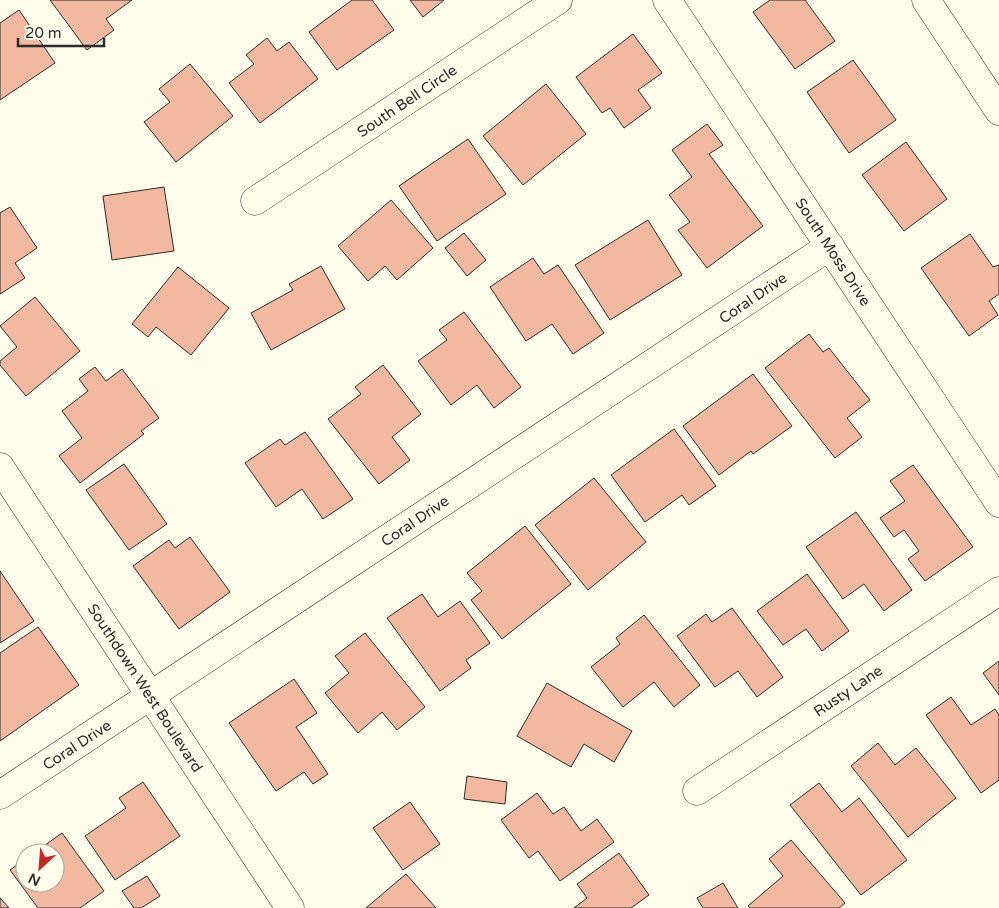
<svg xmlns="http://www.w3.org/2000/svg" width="999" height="908" font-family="'Varela Round',sans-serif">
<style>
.building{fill:#f2b8a0;stroke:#2b2b2b}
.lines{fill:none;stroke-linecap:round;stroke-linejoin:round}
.minor-casing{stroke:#2b2b2b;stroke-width:29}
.minor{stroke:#fdfbea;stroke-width:28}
.labels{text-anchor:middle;stroke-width:4;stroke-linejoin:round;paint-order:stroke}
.street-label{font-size:15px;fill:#2b2b2b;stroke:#fdfbea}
</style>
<rect width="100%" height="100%" fill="#fdfbea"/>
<!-- building -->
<g class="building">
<path d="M50,0H132L106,19L114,30L87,50Z"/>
<path d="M352,0H372L394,30L337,70L309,32Z"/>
<path d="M410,0H444L423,17Z"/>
<path d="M770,0H805L835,41L795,69L753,12Z"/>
<path d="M19,10L55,63L0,100V23Z"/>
<path d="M633,34L662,73L638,90L651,108L624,128L610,108L602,113L576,77Z"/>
<path d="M267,38L277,51L289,42L318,79L260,123L229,83L254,64L246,55Z"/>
<path d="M853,60L896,120L849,153L807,92Z"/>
<path d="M190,64L233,116L176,162L144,122L170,102L159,89Z"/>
<path d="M546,84L586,134L523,185L483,136Z"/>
<path d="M707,124L723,145L709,154L763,226L707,268L678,230L690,222L669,195L692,177L672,150Z"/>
<path d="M468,139L506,194L437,241L399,186Z"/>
<path d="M906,142L947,199L904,231L862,175Z"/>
<path d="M164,187L174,251L112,260L103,196Z"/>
<path d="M391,200L433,248L397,280L385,266L368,281L338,246Z"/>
<path d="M10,207L37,248L15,263L25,278L0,294V213Z"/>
<path d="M648,220L682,275L610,320L575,265Z"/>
<path d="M464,233L486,260L467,276L445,248Z"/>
<path d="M970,234L993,267L999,265V294L989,301L998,315L969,336L921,268Z"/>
<path d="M533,258L544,274L558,265L604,333L573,354L552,324L526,341L490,287Z"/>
<path d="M321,266L345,309L271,350L251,313L293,290L289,284Z"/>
<path d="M178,267L229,308L191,355L156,327L148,337L132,324Z"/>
<path d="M35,297L80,351L26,396L0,365V361L17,347L0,326Z"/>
<path d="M464,312L521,387L494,408L477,385L451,405L418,361L447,340L439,330Z"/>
<path d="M809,334L823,352L829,348L870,400L847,418L862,437L835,458L765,368Z"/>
<path d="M383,365L421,414L392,437L410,460L379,484L328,419L361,394L355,387Z"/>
<path d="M95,367L106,381L122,369L159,418L141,431L144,434L80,483L59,456L82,438L62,411L88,391L79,379Z"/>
<path d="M753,374L792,426L753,454L751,451L719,475L683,426Z"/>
<path d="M674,429L716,486L689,505L682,495L645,522L611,475Z"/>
<path d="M305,432L353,499L323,519L302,489L276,507L245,463L280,439L285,445Z"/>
<path d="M124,464L167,524L129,550L86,490Z"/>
<path d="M913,465L973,547L925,581L908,559L919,551L904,530L894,537L880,518L905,501L890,481Z"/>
<path d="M594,478L646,542L588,590L535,525Z"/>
<path d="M856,512L912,590L884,611L864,584L843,599L806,547Z"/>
<path d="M525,526L571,584L502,639L471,600L482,591L467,573Z"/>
<path d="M190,537L230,592L179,629L133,566L169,540L175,548Z"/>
<path d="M0,571L34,621L0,643Z"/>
<path d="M807,574L849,631L822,651L806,629L783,645L757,611Z"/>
<path d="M422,594L438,617L460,601L490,643L466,660L471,668L440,691L387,618Z"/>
<path d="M732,608L783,677L757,697L738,671L715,687L677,636L706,614L712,622Z"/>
<path d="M644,615L700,685L674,707L654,682L623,707L591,667L620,644L616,638Z"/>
<path d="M38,627L79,685L0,741V653Z"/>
<path d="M365,633L425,707L397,730L382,712L358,733L325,693L349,673L335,656Z"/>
<path d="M999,661V695L983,673Z"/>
<path d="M294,679L317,713L296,727L328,774L313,784L304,772L276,791L229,723Z"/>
<path d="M547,683L632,731L614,762L584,744L571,767L517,736Z"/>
<path d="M951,697L971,725L995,709L999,715V780L981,793L926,715Z"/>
<path d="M878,743L895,765L916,748L956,798L908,837L851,766Z"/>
<path d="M467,776L507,782L505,804L464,799Z"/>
<path d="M143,782L180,836L115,880L85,836L126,808L119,798Z"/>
<path d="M819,783L842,812L859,798L907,860L861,895L790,805Z"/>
<path d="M537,793L553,814L564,807L581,831L597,819L614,842L560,881L538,851L529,858L501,820Z"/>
<path d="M410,802L440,844L403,870L373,828Z"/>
<path d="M62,833L104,891L80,908H38L10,870L25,859V883H55V853H34Z"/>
<path d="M791,840L845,903L839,908H750L748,906L783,876L769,859Z"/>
<path d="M619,853L649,895L631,908H574L587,898L577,884Z"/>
<path d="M406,874L436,908H366Z"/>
<path d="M147,876L160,896L141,908H134L122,891Z"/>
<path d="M723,883L738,908H703L697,898Z"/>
<path d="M0,898L9,908H0Z"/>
</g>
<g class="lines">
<defs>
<g id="minor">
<path d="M667,0L999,503"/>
<path d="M926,0L999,111"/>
<path d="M255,201L558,0"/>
<path d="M0,467L290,908"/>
<path d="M697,791L999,591"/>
<path d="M0,795L830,246"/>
</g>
</defs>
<!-- minor casing -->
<use href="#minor" class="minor-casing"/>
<!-- minor -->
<use href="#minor" class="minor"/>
</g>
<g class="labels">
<!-- street labels -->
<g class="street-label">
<text transform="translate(407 101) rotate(-34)" y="5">South Bell Circle</text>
<text transform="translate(833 252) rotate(57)" y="5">South Moss Drive</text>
<text transform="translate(753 298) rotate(-34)" y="5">Coral Drive</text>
<text transform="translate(415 521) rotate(-34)" y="5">Coral Drive</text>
<text transform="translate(145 688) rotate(57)" y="5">Southdown West Boulevard</text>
<text transform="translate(848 691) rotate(-34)" y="5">Rusty Lane</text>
<text transform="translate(77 745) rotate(-33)" y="5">Coral Drive</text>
</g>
</g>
<!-- north arrow -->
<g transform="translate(40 868) rotate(206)"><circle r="24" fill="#fdfbea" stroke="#a9a89e"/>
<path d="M0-4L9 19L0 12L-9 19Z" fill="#c62828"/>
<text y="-8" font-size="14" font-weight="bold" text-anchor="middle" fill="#2b2b2b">N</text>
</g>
<!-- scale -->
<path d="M18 38v8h86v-8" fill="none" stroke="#2b2b2b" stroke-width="2.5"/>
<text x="25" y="38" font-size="15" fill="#2b2b2b" stroke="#fdfbea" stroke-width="4" paint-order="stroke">20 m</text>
</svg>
